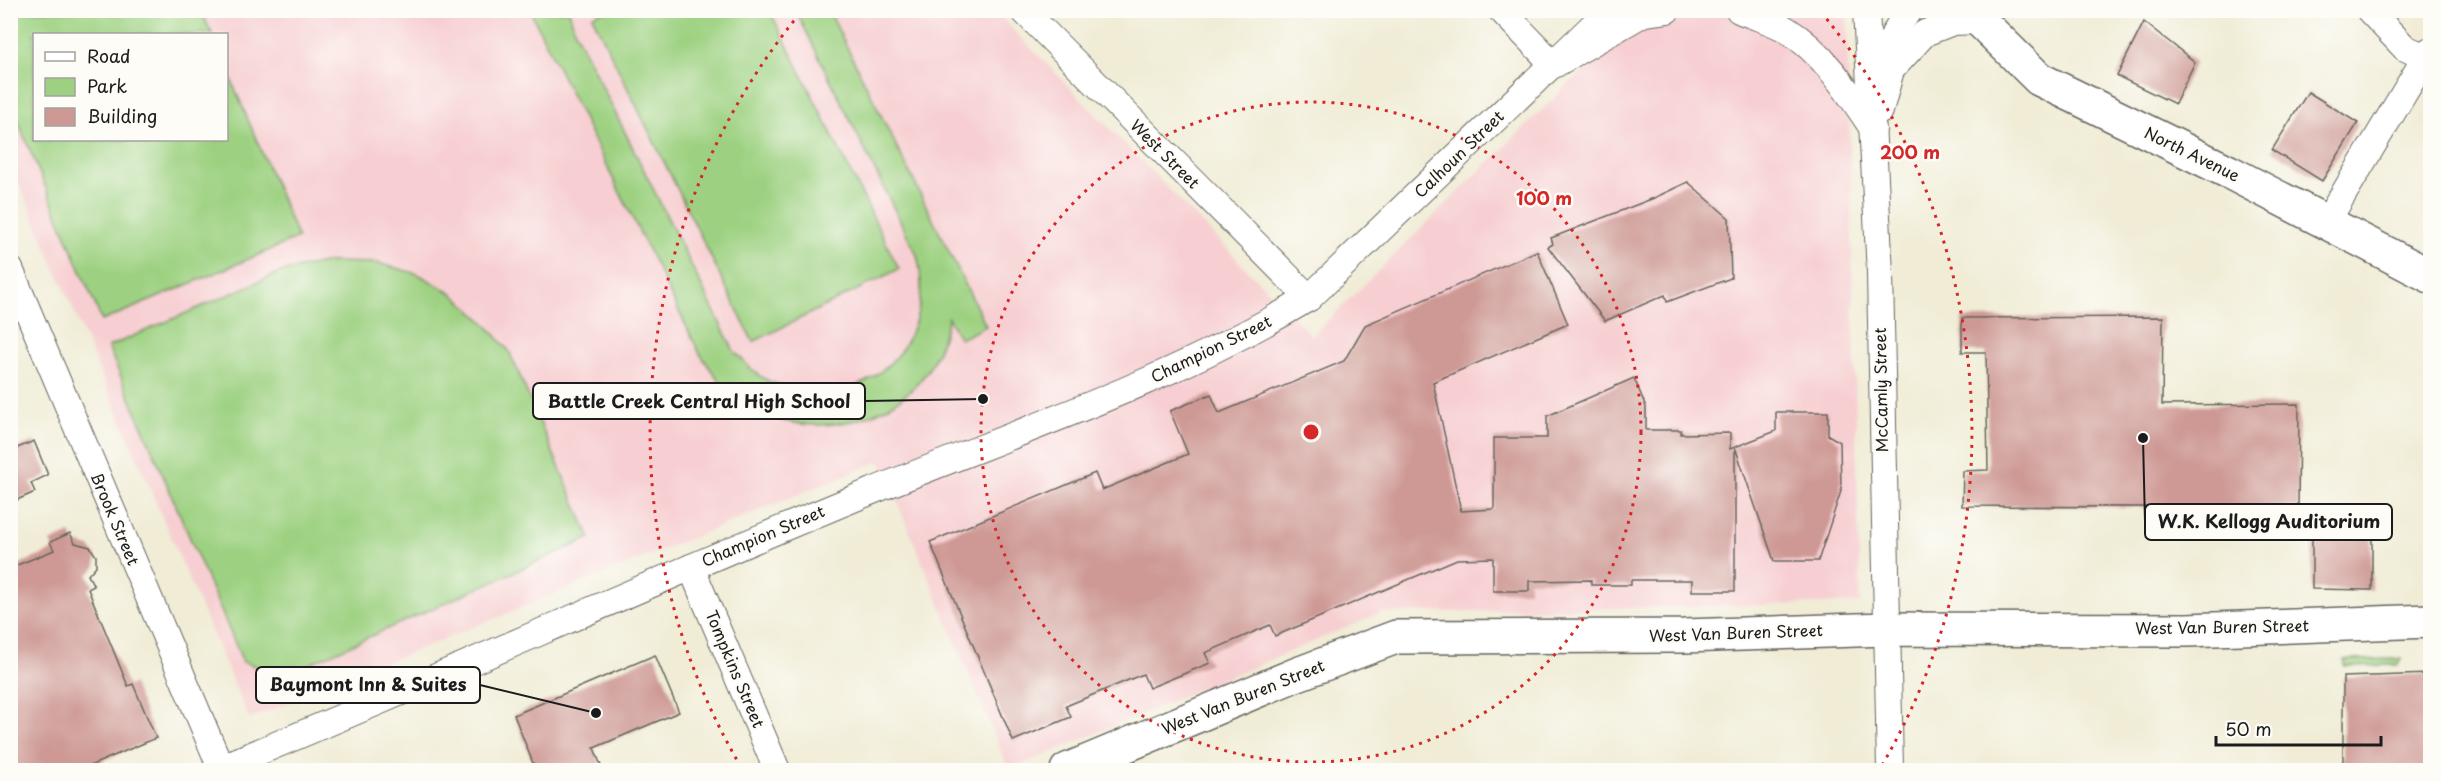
<svg xmlns="http://www.w3.org/2000/svg" width="2441" height="781" font-family="'Playpen Sans',sans-serif">
<style>
.built{fill:#f7cfd2;fill-rule:evenodd}
.green{fill:#9dd181;stroke:#5c764e;stroke-width:1.5}
.building{fill:#ce9994}
.lines{fill:none;stroke-linecap:round;stroke-linejoin:round}
.street-casing{stroke:#66655d;stroke-width:28}
.secondary-casing{stroke:#66655d;stroke-width:36}
.street{stroke:#fff;stroke-width:26}
.secondary{stroke:#fff;stroke-width:33}
.ring{fill:none;stroke:#d62828;stroke-width:3;stroke-dasharray:3 6}
.labels{text-anchor:middle;stroke-width:5;stroke-linejoin:round;paint-order:stroke}
.street-label{font-size:16px;fill:#1c1c1c;stroke:#fdfcf7}
.centre{fill:#d62828;stroke:#fdfcf7;stroke-width:3}
.ring-label{font-size:18px;text-anchor:middle;font-weight:bold;fill:#d62828;stroke:#fdfcf7;stroke-width:5;stroke-linejoin:round;paint-order:stroke}
.leader{fill:none;stroke:#1c1c1c;stroke-width:2}
.callout-dot{fill:#1c1c1c;stroke:#fdfcf7;stroke-width:2}
.callout{fill:#fdfcf7;stroke:#1c1c1c;stroke-width:2}
.callout-label{font-size:18px;text-anchor:middle;font-weight:bold;fill:#1c1c1c}
</style>
<rect width="100%" height="100%" fill="#fdfcf7"/>
<filter id="ink" filterUnits="userSpaceOnUse"><feTurbulence type="fractalNoise" baseFrequency=".0167" numOctaves="2"/><feDisplacementMap in="SourceGraphic" scale="12" xChannelSelector="R" yChannelSelector="G"/><feConvolveMatrix kernelMatrix="1 2 1 2 8 2 1 2 1" color-interpolation-filters="sRGB"/></filter>
<filter id="wash" filterUnits="userSpaceOnUse"><feTurbulence type="fractalNoise" baseFrequency=".008" numOctaves="4" result="noise"/><feDisplacementMap in="SourceGraphic" scale="24" xChannelSelector="R" yChannelSelector="G"/><feGaussianBlur stdDeviation="1.35" result="paint"/><feColorMatrix in="noise" values="0 0 0 0 0 0 0 0 0 0 0 0 0 0 0 0 0 1.4 0 .05"/><feComposite in="paint" operator="in"/></filter>
<g filter="url(#wash)">
<rect width="100%" height="100%" fill="#f0ecd6"/>
<!-- built -->
<path class="built" d="M10,11H995L1312,336L1564,88L1648,11H1847L1860,603L1381,613L1009,770L880,461L249,719L11,165ZM34,34H226V140H34Z"/>
<!-- green -->
<g class="green">
<path d="M10,11H201L212,34H34V140H226L227,70L298,238L102,321L11,105Z"/>
<path d="M530,11H569L576,34L734,351C745,362 755,375 769,381C857,423 940,347 917,255L796,11H829L986,326L960,339L948,318C944,337 938,356 926,373C887,428 800,441 744,404C725,391 711,371 699,352Z"/>
<path d="M603,11H770L899,269L753,342L592,16Z"/>
<path d="M329,262L377,263L418,274L453,294L484,322L509,351L590,538L282,676L243,662L108,347L281,272Z"/>
<path d="M2401,659L2398,665L2344,666V660Z"/>
</g>
<g id="blocks">
<!-- building -->
<g class="building">
<path d="M2144,22L2195,62L2175,104L2117,76Z"/>
<path d="M2308,92L2358,123L2322,181L2272,150Z"/>
<path d="M1688,182L1729,218L1731,278L1667,302L1665,295L1605,321L1548,247L1553,244L1551,238L1654,198Z"/>
<path d="M1537,251L1568,324L1433,382L1461,511L1494,509V438H1547V416L1634,378L1646,407V430H1681V434L1730,433V449L1735,447V591H1692V580H1631V585H1591V580L1529,581V591H1493V558L1457,559L1275,636L1270,625L1205,653L1210,663L1149,688L1143,674L1066,706L1071,717L1013,741L930,542L1095,473L1102,490L1188,454L1170,411L1211,394L1219,413L1344,361L1365,325Z"/>
<path d="M2163,317L2162,405L2299,404L2298,508L1962,506L1963,471L1988,470L1986,352H1962V318Z"/>
<path d="M1776,412H1828V435L1840,442L1841,491L1818,561H1774L1735,447L1776,431Z"/>
<path d="M34,441L48,475L31,483L35,492L10,503V451Z"/>
<path d="M2334,518L2372,525V590L2312,589V524L2333,523Z"/>
<path d="M70,533L75,543L90,547L96,556V566L88,575L94,586L88,589L128,686L133,684L156,738L78,771H10V568L54,550L50,542Z"/>
<path d="M655,655L679,712L594,748L603,771H536L514,715Z"/>
<path d="M2430,674V771H2343V677Z"/>
</g>
</g>
</g>
<g filter="url(#ink)">
<use href="#blocks" fill-opacity="0" stroke="#66655d" stroke-width="1.5"/>
<g class="lines">
<defs>
<g id="street">
<path d="M1023,10L1309,298"/>
<path d="M1501,10L1554,65L1644,13L1667,10"/>
<path d="M1739,10C1754,17 1773,21 1787,30C1824,53 1849,93 1873,129"/>
<path d="M1866,10L1880,273L1890,770"/>
<path d="M2369,10L2405,48L2426,57"/>
<path d="M1891,70C1884,46 1895,30 1909,10"/>
<path d="M1880,111L1891,70L1925,33L1953,22L1978,21"/>
<path d="M2326,223L2430,50"/>
<path d="M10,269L221,768"/>
<path d="M691,567L777,770"/>
<path d="M215,770C431,682 644,585 860,496C1010,434 1169,383 1309,298L1609,10"/>
</g>
<g id="secondary">
<path d="M1969,10L2039,79L2229,172L2430,276"/>
<path d="M1067,770L1295,675L1396,637L1684,636L1885,629L2187,630L2430,621"/>
</g>
</defs>
<!-- street casing -->
<use href="#street" class="street-casing"/>
<!-- secondary casing -->
<use href="#secondary" class="secondary-casing"/>
<!-- street -->
<use href="#street" class="street"/>
<!-- secondary -->
<use href="#secondary" class="secondary"/>
</g>
</g>
<!-- distance rings -->
<g class="ring">
<circle cx="1311" cy="432" r="330"/>
<path d="M741 767A661 661 0 0 1 801 12M1821 12A661 661 0 0 1 1881 767"/>
</g>
<g class="labels">
<!-- street labels -->
<g class="street-label">
<text transform="translate(1165 154) rotate(45)" y="6">West Street</text>
<text transform="translate(1459 154) rotate(-44)" y="6">Calhoun Street</text>
<text transform="translate(2192 154) rotate(26)" y="6">North Avenue</text>
<text transform="translate(1211 349) rotate(-26)" y="6">Champion Street</text>
<text transform="translate(1881 390) rotate(-91)" y="6">McCamly Street</text>
<text transform="translate(115 519) rotate(67)" y="6">Brook Street</text>
<text transform="translate(763 536) rotate(-23)" y="6">Champion Street</text>
<text transform="translate(2222 627) rotate(-1)" y="6">West Van Buren Street</text>
<text transform="translate(1736 633) rotate(-2)" y="6">West Van Buren Street</text>
<text transform="translate(735 669) rotate(67)" y="6">Tompkins Street</text>
<text transform="translate(1243 697) rotate(-22)" y="6">West Van Buren Street</text>
</g>
</g>
<circle cx="1311" cy="432" r="9" class="centre"/>
<g class="ring-label">
<text x="1910" y="159">200 m</text>
<text x="1544" y="205">100 m</text>
</g>
<!-- callouts -->
<path class="leader" d="M983 399L865 401M2143 438L2145 522M596 713L480 685"/>
<g class="callout-dot">
<circle cx="983" cy="399" r="6"/>
<circle cx="2143" cy="438" r="6"/>
<circle cx="596" cy="713" r="6"/>
</g>
<g class="callout">
<rect x="533" y="383" width="332" height="36" rx="6"/>
<rect x="2145" y="504" width="247" height="36" rx="6"/>
<rect x="256" y="667" width="224" height="36" rx="6"/>
</g>
<g class="callout-label">
<text x="699" y="408">Battle Creek Central High School</text>
<text x="2269" y="528">W.K. Kellogg Auditorium</text>
<text x="368" y="691">Baymont Inn &amp; Suites</text>
</g>
<!-- margin -->
<rect width="2441" height="781" fill="none" stroke="#fdfcf7" stroke-width="36"/>
<!-- legend -->
<rect x="33" y="33" width="195" height="108" fill="#fdfcf7" stroke="#a3a29f" stroke-width="1.5"/>
<rect x="45" y="52" width="30" height="9" fill="#ffffff" stroke="#a3a29f" stroke-width="1.5"/>
<text x="87" y="63" font-size="18" fill="#1c1c1c">Road</text>
<rect x="45" y="78" width="30" height="18" fill="#9dd181" stroke="#a3a29f" stroke-width="1.5"/>
<text x="87" y="93" font-size="18" fill="#1c1c1c">Park</text>
<rect x="45" y="108" width="30" height="18" fill="#ce9994" stroke="#a3a29f" stroke-width="1.5"/>
<text x="87" y="123" font-size="18" fill="#1c1c1c">Building</text>
<!-- scale -->
<path d="M2216 736v9h165v-9" fill="none" stroke="#1c1c1c" stroke-width="3"/>
<text x="2225" y="736" font-size="18" fill="#1c1c1c" stroke="#fdfcf7" stroke-width="4.5" paint-order="stroke">50 m</text>
</svg>
